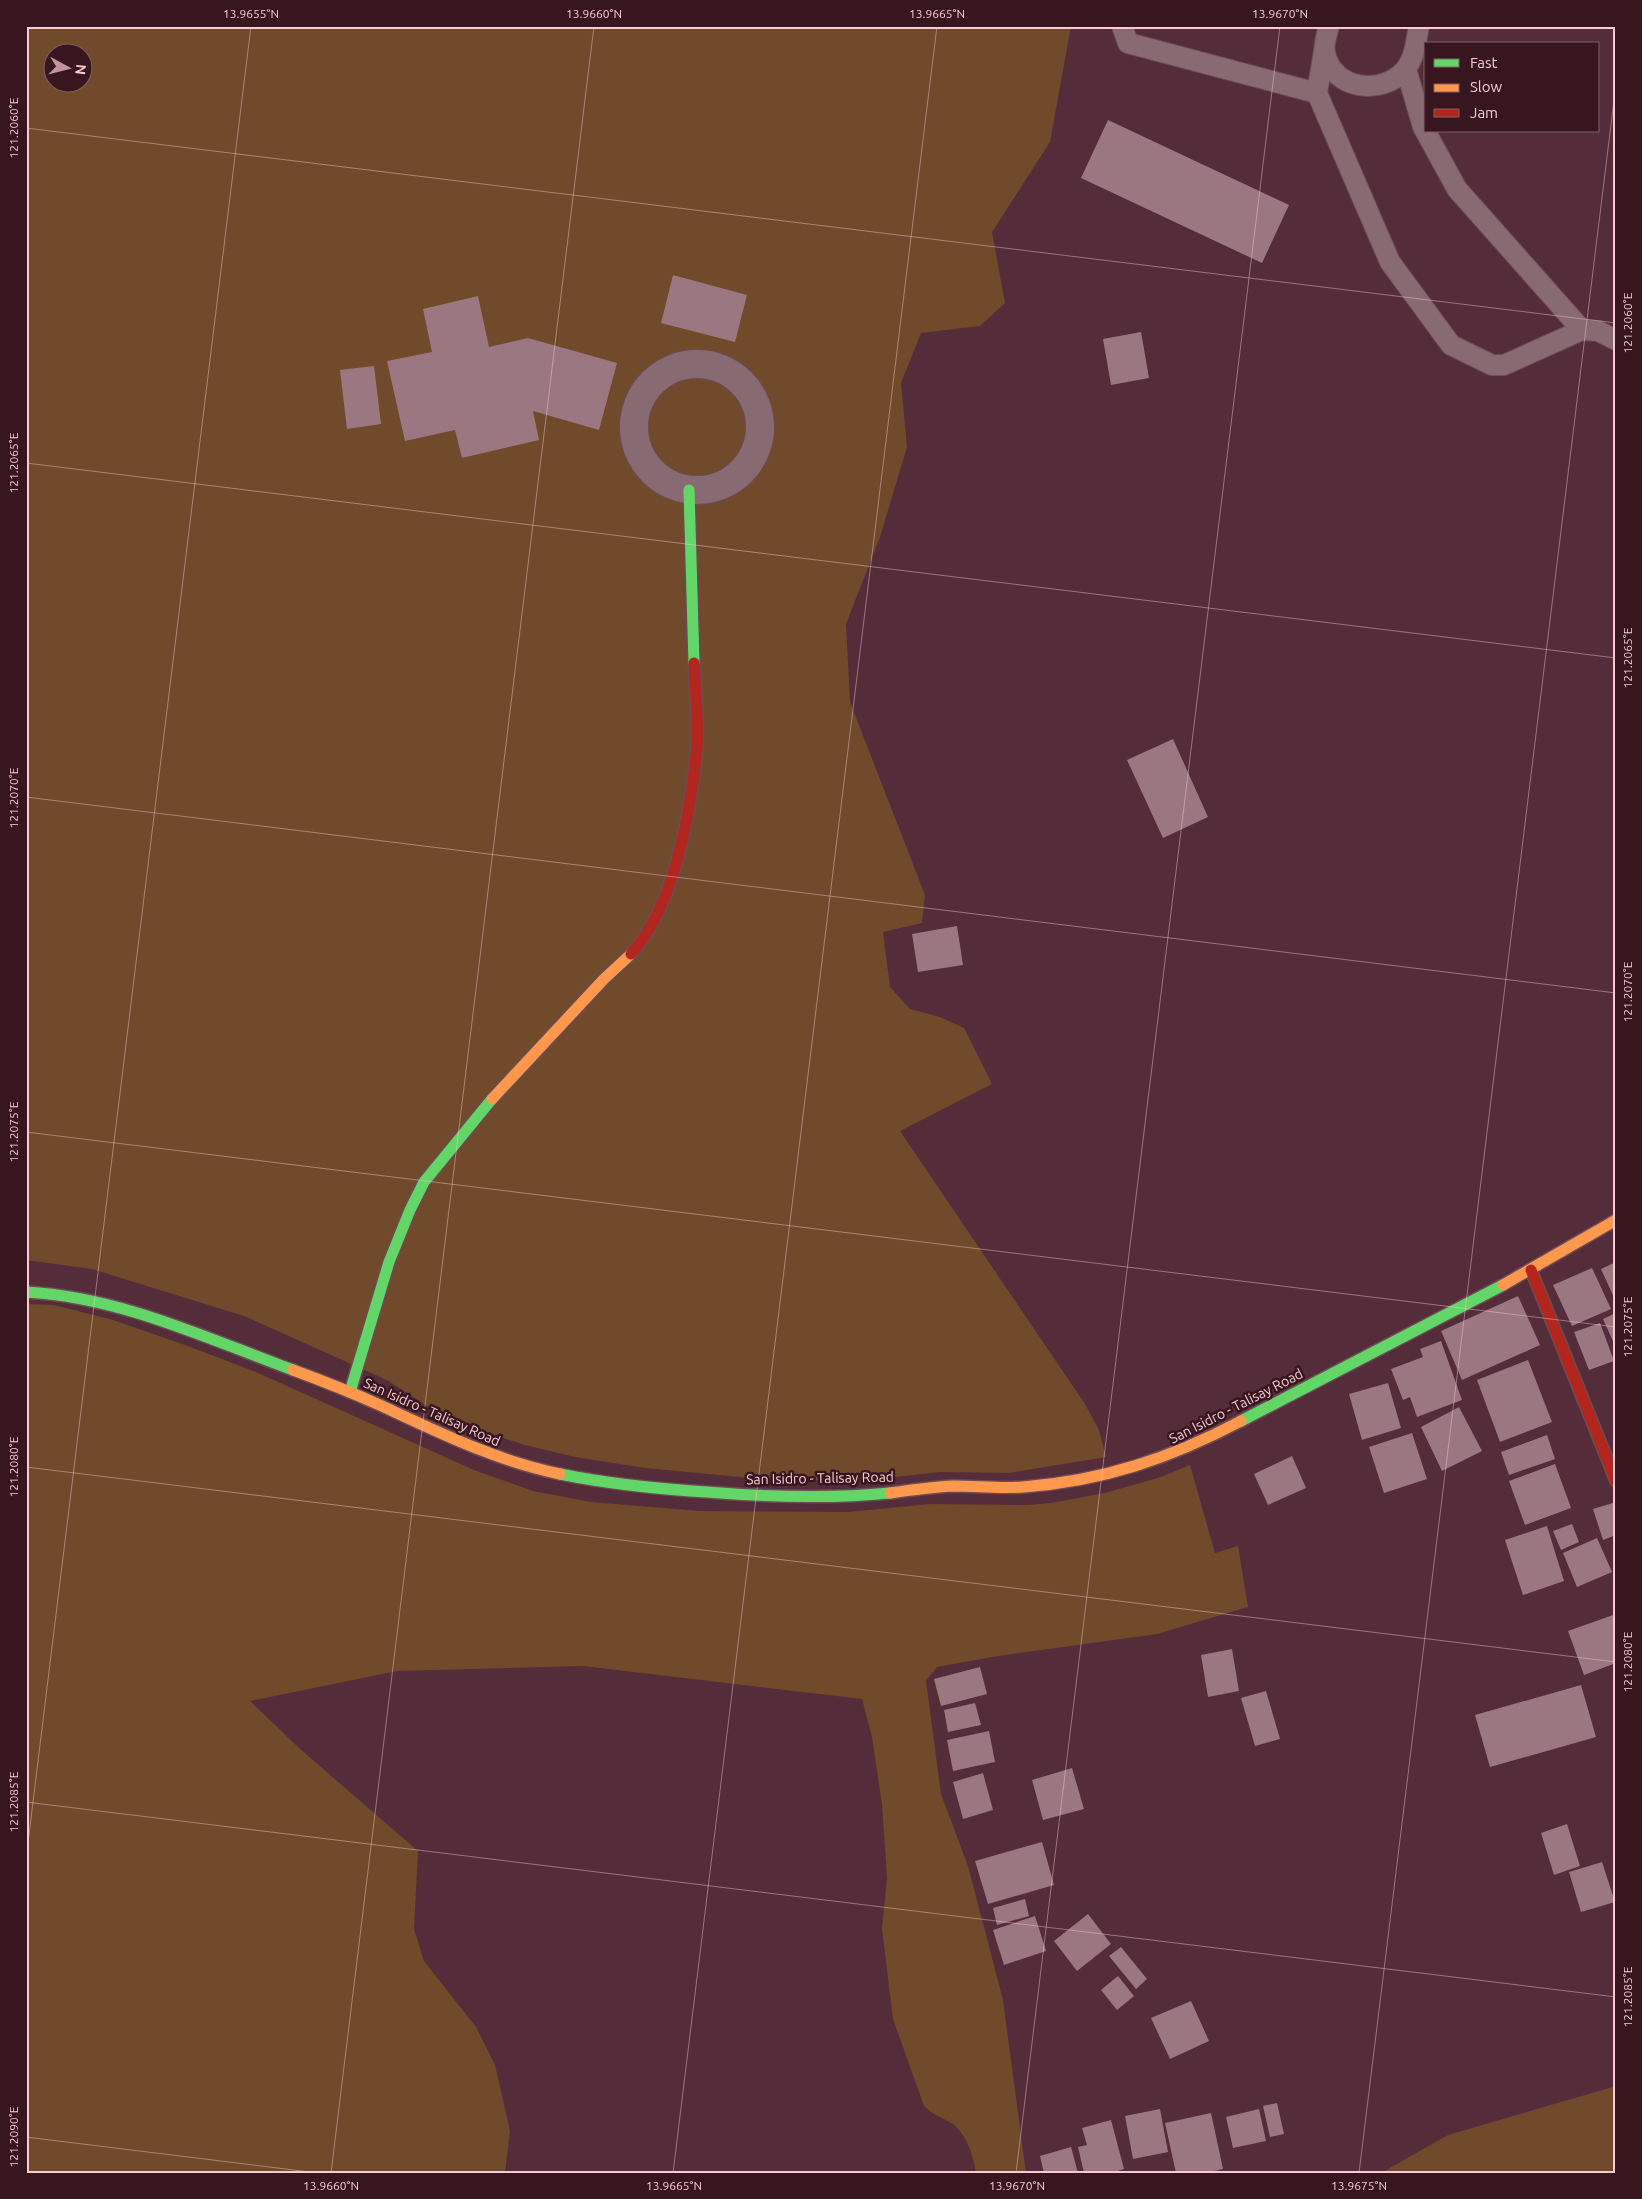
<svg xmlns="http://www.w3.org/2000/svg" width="1642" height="2199" font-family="Ubuntu,sans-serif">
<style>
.green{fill:#704a2b;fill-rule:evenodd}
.building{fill:#9b7782}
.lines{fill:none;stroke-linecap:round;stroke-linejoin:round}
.lane-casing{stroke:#6c4b55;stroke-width:22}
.street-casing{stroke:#6c4b55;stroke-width:30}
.fast-casing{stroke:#6c4b55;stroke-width:14}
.slow-casing{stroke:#6c4b55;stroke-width:14}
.jam-casing{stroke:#6c4b55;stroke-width:14}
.lane{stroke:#886a72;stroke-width:20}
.street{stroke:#886a72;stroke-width:28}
.fast{stroke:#63d668;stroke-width:11}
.slow{stroke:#ff974d;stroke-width:11}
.jam{stroke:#b3261e;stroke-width:11}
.ticks{fill:none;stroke:#f9cad4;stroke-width:1;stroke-opacity:0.45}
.labels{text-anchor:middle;stroke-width:5;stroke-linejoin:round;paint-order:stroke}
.street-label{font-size:14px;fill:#f9cad4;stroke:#37161f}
.neatline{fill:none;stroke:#f9cad4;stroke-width:2}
.ticks-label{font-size:12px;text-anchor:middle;fill:#f9cad4}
</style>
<rect width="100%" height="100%" fill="#552c3a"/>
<!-- green -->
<g class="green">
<path d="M26,26H1071L1050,142L992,232L1005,303L980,326L921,333L901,383L907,447L880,537L846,624L850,702L925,895L922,923L883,932L890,987L910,1009L940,1017L964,1028L992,1084L900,1131L1085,1404L1099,1430L1106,1457L1009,1473L940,1472L878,1479L782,1481L645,1468L575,1457L525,1445L491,1434L427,1406L387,1380L244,1316L92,1269L26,1260ZM52,52H82V82H52Z"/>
<path d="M26,1304L54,1305L113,1320L185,1345L256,1372L474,1470L533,1491L591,1502L700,1511L849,1512L930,1504L1028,1505L1051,1503L1105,1493L1161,1477L1190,1465L1215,1553L1238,1546L1248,1607L1157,1634L998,1656L937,1667L926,1681L941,1794L968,1866L1003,2000L1026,2173H976C974,2157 966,2132 951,2123C941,2117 933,2115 924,2106L893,2019L882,1929L887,1878L882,1804L872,1737L862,1699L583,1666L397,1671L250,1701L299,1748L418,1851L414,1929L424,1961L476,2027L495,2065L510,2131L505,2173H26Z"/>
<path d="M1616,2086V2173H1381L1448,2135Z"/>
</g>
<!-- building -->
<g class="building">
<path d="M1108,120L1289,205L1262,263L1081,178Z"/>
<path d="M673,275L747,295L735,342L661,323Z"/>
<path d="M478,296L489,347L528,338L617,363L599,430L533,411L539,440L462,458L455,430L405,441L387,361L432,352L423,309Z"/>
<path d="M1141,332L1149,378L1111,385L1103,339Z"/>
<path d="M374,366L381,424L347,429L340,370Z"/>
<path d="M1173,739L1208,817L1163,838L1127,760Z"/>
<path d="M957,926L963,965L918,972L912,934Z"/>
<path d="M1616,1262V1302L1601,1269Z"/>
<path d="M1592,1268L1611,1309L1572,1326L1553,1285Z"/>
<path d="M1518,1296L1540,1345L1462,1380L1441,1331Z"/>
<path d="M1616,1313V1348L1603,1319Z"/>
<path d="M1600,1323L1614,1361L1589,1370L1574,1332Z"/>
<path d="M1441,1341L1462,1400L1417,1417L1410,1397L1403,1400L1391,1369L1423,1357L1420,1349Z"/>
<path d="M1528,1360L1552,1422L1500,1442L1477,1380Z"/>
<path d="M1388,1383L1401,1428L1362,1440L1349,1394Z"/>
<path d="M1459,1407L1482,1451L1442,1471L1421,1427Z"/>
<path d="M1412,1433L1427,1479L1384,1493L1369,1447Z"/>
<path d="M1547,1435L1555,1459L1509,1475L1501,1452Z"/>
<path d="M1292,1456L1306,1488L1268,1505L1254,1474Z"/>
<path d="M1555,1464L1571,1508L1525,1525L1509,1481Z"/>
<path d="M1616,1502V1535L1603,1540L1593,1509Z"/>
<path d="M1572,1524L1579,1542L1561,1550L1553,1531Z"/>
<path d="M1547,1526L1564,1581L1523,1595L1505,1540Z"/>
<path d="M1597,1538L1612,1572L1577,1587L1563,1553Z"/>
<path d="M1616,1614V1663L1584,1675L1568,1631Z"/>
<path d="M1232,1649L1239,1691L1208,1697L1201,1655Z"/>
<path d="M980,1667L987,1694L941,1706L934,1679Z"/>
<path d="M1581,1685L1596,1737L1490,1767L1475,1715Z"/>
<path d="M1266,1691L1280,1739L1255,1746L1241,1698Z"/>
<path d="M975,1703L981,1725L948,1732L944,1710Z"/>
<path d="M989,1731L995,1762L953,1771L947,1740Z"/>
<path d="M1072,1768L1084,1809L1043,1820L1032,1780Z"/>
<path d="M983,1773L993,1810L963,1819L953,1782Z"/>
<path d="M1567,1824L1580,1866L1554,1875L1541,1833Z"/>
<path d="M1042,1842L1054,1885L988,1904L975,1861Z"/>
<path d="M1602,1862L1615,1902L1581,1912L1569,1872Z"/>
<path d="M1025,1899L1029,1916L997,1925L993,1908Z"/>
<path d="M1088,1914L1111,1944L1077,1971L1054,1941Z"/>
<path d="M1035,1916L1046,1951L1004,1965L993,1930Z"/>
<path d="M1121,1947L1147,1979L1136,1989L1109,1956Z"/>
<path d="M1118,1976L1134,1996L1117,2010L1101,1990Z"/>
<path d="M1191,2001L1209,2041L1170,2059L1151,2018Z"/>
<path d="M1277,2103L1284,2134L1270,2137L1263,2106Z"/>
<path d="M1160,2109L1168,2152L1133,2159L1125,2116Z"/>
<path d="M1259,2109L1266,2141L1233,2148L1226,2117Z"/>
<path d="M1211,2113L1223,2169L1206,2173H1176L1165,2123Z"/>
<path d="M1111,2120L1124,2169L1111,2173H1084L1078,2147L1087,2145L1082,2128Z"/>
<path d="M1071,2147L1078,2173H1044L1040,2156Z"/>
</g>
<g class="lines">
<defs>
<g id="lane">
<path d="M1122,26L1128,43L1317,93"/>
<path d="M1329,26C1327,34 1323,45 1325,53C1333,90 1382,96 1405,70C1415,58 1416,41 1419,26"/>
<path d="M1324,51L1317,93L1390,262L1451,345L1492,365H1504L1582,330L1598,331L1616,340"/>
<path d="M1406,69L1423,127L1457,189L1582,330"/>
</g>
<circle id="street" cx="697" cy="427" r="63"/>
<g id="fast">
<path d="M689,490L694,663"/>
<path d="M26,1292C120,1297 206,1338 293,1370"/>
<path d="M350,1392L389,1262L410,1210L424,1182L492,1099"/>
<path d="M1241,1421L1503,1285"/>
<path d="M560,1474C609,1484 658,1489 707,1492C768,1497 829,1499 890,1493"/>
</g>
<g id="slow">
<path d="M492,1099L604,979L631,954"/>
<path d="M1503,1285L1616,1220"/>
<path d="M293,1370C323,1381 353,1393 382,1406C440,1433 497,1461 560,1474"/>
<path d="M890,1493C911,1490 933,1487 954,1486C977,1486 1000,1489 1023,1487C1103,1481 1171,1458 1241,1421"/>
</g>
<g id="jam">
<path d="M631,954C675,906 691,810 697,747C699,719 695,690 694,663"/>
<path d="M1531,1270L1616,1481"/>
</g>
</defs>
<!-- lane casing -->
<use href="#lane" class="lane-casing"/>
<!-- street casing -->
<use href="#street" class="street-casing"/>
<!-- fast casing -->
<use href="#fast" class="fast-casing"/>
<!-- slow casing -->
<use href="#slow" class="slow-casing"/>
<!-- jam casing -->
<use href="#jam" class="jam-casing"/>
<!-- lane -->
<use href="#lane" class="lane"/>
<!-- street -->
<use href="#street" class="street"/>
<!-- fast -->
<use href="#fast" class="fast"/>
<!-- slow -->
<use href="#slow" class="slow"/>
<!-- jam -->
<use href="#jam" class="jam"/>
</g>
<!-- ticks -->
<path class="ticks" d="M26,128L1616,323M26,463L1616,658M26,797L1616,993M26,1132L1616,1327M26,1467L1616,1662M26,1802L1616,1997M26,1859L251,26M26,2137L318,2173M331,2173L594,26M673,2173L937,26M1016,2173L1280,26M1359,2173L1616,84"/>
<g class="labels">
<!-- street labels -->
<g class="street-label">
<text transform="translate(1236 1406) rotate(-27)" y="5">San Isidro - Talisay Road</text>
<text transform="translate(432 1412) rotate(24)" y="5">San Isidro - Talisay Road</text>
<text transform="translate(820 1478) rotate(-1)" y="5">San Isidro - Talisay Road</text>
</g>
</g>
<!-- border -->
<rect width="1642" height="2199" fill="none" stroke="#37161f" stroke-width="55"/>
<!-- legend -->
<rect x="1424" y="42" width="175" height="90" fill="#37161f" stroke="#855e67"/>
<rect x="1434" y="59" width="25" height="8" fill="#63d668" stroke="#855e67"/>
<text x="1470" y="68" font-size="15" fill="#f9cad4">Fast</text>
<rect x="1434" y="84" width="25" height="8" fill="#ff974d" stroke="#855e67"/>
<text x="1470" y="92" font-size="15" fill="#f9cad4">Slow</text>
<rect x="1434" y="109" width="25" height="8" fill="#b3261e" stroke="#855e67"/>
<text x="1470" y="118" font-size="15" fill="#f9cad4">Jam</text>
<!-- north arrow -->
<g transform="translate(68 68) rotate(97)"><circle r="24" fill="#37161f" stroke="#855e67"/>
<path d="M0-4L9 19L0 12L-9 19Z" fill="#c0939e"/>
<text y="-8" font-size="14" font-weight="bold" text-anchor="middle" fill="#f9cad4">N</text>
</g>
<rect x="28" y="28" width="1586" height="2144" class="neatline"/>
<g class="ticks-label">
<text x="251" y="18">13.9655°N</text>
<text x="594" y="18">13.9660°N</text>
<text x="937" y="18">13.9665°N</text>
<text x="1280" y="18">13.9670°N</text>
<text transform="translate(14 128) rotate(-90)" y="4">121.2060°E</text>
<text transform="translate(1628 323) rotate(-90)" y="4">121.2060°E</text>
<text transform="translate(14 463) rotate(-90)" y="4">121.2065°E</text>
<text transform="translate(1628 658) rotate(-90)" y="4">121.2065°E</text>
<text transform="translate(14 798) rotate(-90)" y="4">121.2070°E</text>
<text transform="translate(1628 992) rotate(-90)" y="4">121.2070°E</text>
<text transform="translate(14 1132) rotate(-90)" y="4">121.2075°E</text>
<text transform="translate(1628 1327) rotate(-90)" y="4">121.2075°E</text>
<text transform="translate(14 1467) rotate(-90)" y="4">121.2080°E</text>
<text transform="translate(1628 1662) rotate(-90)" y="4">121.2080°E</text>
<text transform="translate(14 1802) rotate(-90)" y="4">121.2085°E</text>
<text transform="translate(1628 1997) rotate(-90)" y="4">121.2085°E</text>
<text transform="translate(14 2137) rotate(-90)" y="4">121.2090°E</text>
<text x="331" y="2190">13.9660°N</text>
<text x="674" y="2190">13.9665°N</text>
<text x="1017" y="2190">13.9670°N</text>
<text x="1359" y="2190">13.9675°N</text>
</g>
</svg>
